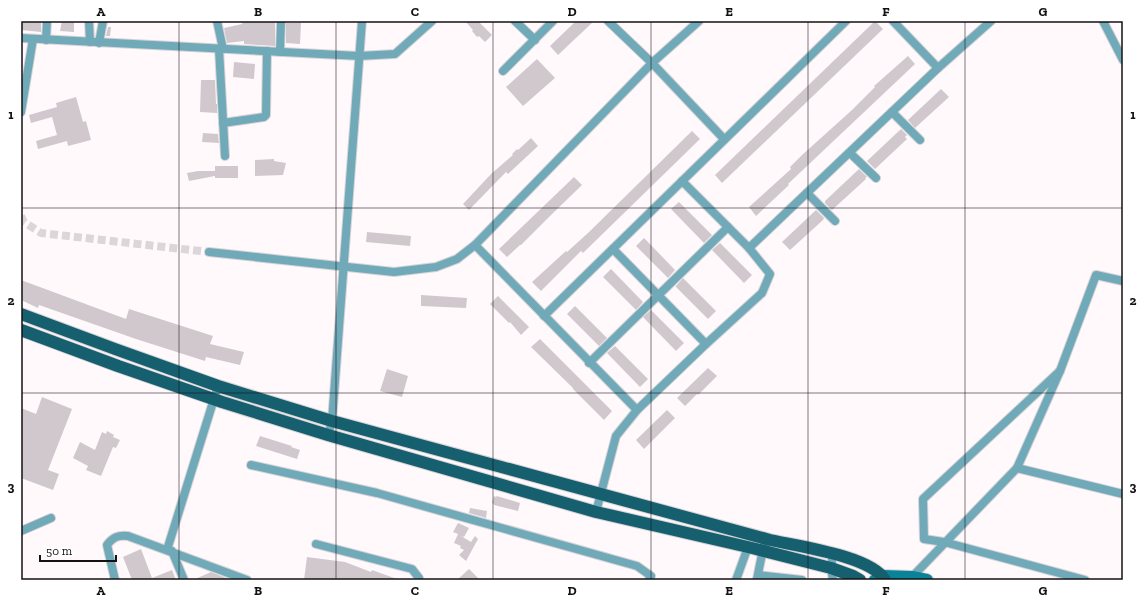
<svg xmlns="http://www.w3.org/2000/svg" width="1144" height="601" font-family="'Zilla Slab',serif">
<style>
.building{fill:#d0c8cd}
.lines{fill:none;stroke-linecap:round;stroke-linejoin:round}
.street-tunnel{stroke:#dcd6d9;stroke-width:8;stroke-dasharray:8 4;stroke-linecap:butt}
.street-casing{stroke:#d9d4d7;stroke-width:10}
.secondary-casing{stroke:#d9d4d7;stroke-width:14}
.primary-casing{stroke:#d9d4d7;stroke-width:14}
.street{stroke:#70aab9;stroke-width:8}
.secondary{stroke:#0a8298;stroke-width:12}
.primary{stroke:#155f6f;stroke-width:12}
.grid{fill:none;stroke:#141113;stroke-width:1;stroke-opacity:0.55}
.neatline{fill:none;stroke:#141113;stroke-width:1.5}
.grid-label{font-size:13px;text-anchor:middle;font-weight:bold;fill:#141113}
</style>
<rect width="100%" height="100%" fill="#fff9fc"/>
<!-- building -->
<g class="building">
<path d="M21,21H41V32L21,30Z"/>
<path d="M62,21H74V32L60,31Z"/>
<path d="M243,21H262L275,22V46L244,44V41L227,43L224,28L242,24Z"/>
<path d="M465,21H478L492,35L485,42L479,36L477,37L472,31L473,30Z"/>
<path d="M576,21H594L558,55L550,46Z"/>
<path d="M875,21L883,29L722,183L715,175Z"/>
<path d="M286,23H301L300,44L286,43Z"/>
<path d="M108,27H111L110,36H106Z"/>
<path d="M908,56L915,64L788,184L789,185L756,216L749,207L791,169L790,167L802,155L852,110L875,87L874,86Z"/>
<path d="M537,59L555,78L523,106L506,87Z"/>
<path d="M234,62L255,64L254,79L233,77Z"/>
<path d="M201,80H215L216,104H217V113L200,112Z"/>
<path d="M941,89L949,97L915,128L908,120Z"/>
<path d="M76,97L83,122L86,121L91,140L68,146L67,141L38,149L36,141L57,135L52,117L31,123L29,115L57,107L56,103Z"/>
<path d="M901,129L907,135L905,137L907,139L875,169L867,161Z"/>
<path d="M692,131L700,139L583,253L581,251L541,291L532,282L566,251L567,252L588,233Z"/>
<path d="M203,133L218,134L219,143L202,142Z"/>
<path d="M531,138L538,146L508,174L506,172L469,210L463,204L491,174L513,155L512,154L517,149L518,150Z"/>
<path d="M274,159V161L286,163L283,175L255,176V160Z"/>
<path d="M215,166H238V178H215V176L189,181L187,173L198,171H215Z"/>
<path d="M859,169L867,177L865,178L866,179L832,210L825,203V201Z"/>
<path d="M574,177L582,185L549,217L521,245H520L507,257L499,249Z"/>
<path d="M679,202L712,235L704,243L671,209Z"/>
<path d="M816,210L824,218L823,220L790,250L782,242Z"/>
<path d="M367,232L411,236L410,246L366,242Z"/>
<path d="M644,238L675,270L668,278L636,246Z"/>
<path d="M720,243L752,275L744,283L712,250Z"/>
<path d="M611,269L643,302L636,310L603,277Z"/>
<path d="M683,278L716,311L708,319L676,287V286Z"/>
<path d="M21,280L126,319L129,309L213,336L210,344L244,352L240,365L206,357L205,361L136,339L39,305L38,308L21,300Z"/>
<path d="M421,295L467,298L466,308L421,306Z"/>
<path d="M498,296L529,327L521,335L510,322L509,323L490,304Z"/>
<path d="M575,306L607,338L599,346L567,314Z"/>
<path d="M651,310L684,343L676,351L643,317Z"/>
<path d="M540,339L612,411L604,420L573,389V388L531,347Z"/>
<path d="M615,346L648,379L640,387L607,353Z"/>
<path d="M708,368L717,376L698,395L697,394L685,406L677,398Z"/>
<path d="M387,369L408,376L402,397L380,391Z"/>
<path d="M42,397L72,409L48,470L59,474L53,490L21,478V408L36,414Z"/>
<path d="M667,410L675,418L644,449L636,440Z"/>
<path d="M107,431L114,435L113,437L120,440L116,448L113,447L101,476L86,470L88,466L73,458L80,442L95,450L102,432L106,434Z"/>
<path d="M260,436L292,446L291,447L300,450L297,459L256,446Z"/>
<path d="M494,496L496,497L497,496L520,503L518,511L494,505V504L492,503Z"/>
<path d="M470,508L487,511L486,518L469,513Z"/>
<path d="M458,523L469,528L464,537L461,536L471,542L475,536L478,539L466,561L459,555L464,550L460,548L461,546L454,543L458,534L453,532Z"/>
<path d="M141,549L152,578L172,570L176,580H132L123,557Z"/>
<path d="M307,557L345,562L371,572L372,570L397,579V580H304Z"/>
<path d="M469,569L480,580H457Z"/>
<path d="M211,572L231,580H193Z"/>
</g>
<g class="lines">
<!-- street-tunnel -->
<path class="street-tunnel" d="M21,216L24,222L41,233L209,252"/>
<defs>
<g id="street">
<path d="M89,21L90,42"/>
<path d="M217,21L223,49"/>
<path d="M515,21L535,40"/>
<path d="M608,21L652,63L724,139"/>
<path d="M893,21L938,68"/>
<path d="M1103,21L1123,60"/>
<path d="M21,38L359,56L395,54L432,21"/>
<path d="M46,40L47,21"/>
<path d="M99,43L103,21"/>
<path d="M219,49L225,156"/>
<path d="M280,52L281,21"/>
<path d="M503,71L553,21"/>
<path d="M21,112L33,39"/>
<path d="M892,112L920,140"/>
<path d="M223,123L264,117L266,115L267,51"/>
<path d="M850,153L876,178"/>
<path d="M807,193L835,221"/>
<path d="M475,245L637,410"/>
<path d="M749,248L938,68L991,21"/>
<path d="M613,249L706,344"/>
<path d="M209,252L394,272L436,267L457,259L475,245L652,63L699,21"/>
<path d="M544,316L846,21"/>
<path d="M589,363L728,227"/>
<path d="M1060,371L923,499L924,539L944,542L1085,580"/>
<path d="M328,435L332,421L362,21"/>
<path d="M251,465L377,493L637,566L651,576L649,580"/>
<path d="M1017,468L1123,494"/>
<path d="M596,512L616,436L637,410L706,344L762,293L770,274L749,248L682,181"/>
<path d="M21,531L51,518"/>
<path d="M316,544L412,569L419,578V580"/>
<path d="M167,550L218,386"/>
<path d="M172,551L184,580"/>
<path d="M833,553L831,568L833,580"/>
<path d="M758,575L802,580"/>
<path d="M912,577L1017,468L1060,371L1096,275L1123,281"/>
<path d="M757,579L765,539"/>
<path d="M115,580L107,545C113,537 118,535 128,536L247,580"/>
<path d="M736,580L748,547"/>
</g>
<path id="secondary" d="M875,580L883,576L912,577L927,580"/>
<g id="primary">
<path d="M21,314L115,349L218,386L332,421L770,540C797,546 871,556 885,580"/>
<path d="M21,330L118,366L222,402L328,435L596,512L748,547L831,568L853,576L860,580"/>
</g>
</defs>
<!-- street casing -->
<use href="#street" class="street-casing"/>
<!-- secondary casing -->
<use href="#secondary" class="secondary-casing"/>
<!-- primary casing -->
<use href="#primary" class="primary-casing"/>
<!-- street -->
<use href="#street" class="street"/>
<!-- secondary -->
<use href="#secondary" class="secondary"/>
<!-- primary -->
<use href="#primary" class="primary"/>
</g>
<!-- grid -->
<path class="grid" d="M179,21V580M336,21V580M493,21V580M651,21V580M808,21V580M965,21V580M21,208H1123M21,393H1123"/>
<!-- border -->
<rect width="1144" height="601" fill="none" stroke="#ffffff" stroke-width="44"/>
<!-- scale -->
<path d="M40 555v6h76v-6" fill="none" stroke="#141113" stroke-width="2"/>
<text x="46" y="555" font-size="12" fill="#141113" stroke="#ffffff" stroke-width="3" paint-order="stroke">50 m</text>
<rect x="22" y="22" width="1100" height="557" class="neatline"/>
<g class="grid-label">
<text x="101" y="16">A</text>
<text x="258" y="16">B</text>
<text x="415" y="16">C</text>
<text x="572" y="16">D</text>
<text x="729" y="16">E</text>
<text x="886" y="16">F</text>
<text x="1043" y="16">G</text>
<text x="11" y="119">1</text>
<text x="1133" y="119">1</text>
<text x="11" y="305">2</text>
<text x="1133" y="305">2</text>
<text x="11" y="491">3</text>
<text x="1133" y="491">3</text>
<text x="101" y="595">A</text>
<text x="258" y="595">B</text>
<text x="415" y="595">C</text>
<text x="572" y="595">D</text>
<text x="729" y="595">E</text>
<text x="886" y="595">F</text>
<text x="1043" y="595">G</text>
</g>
</svg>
